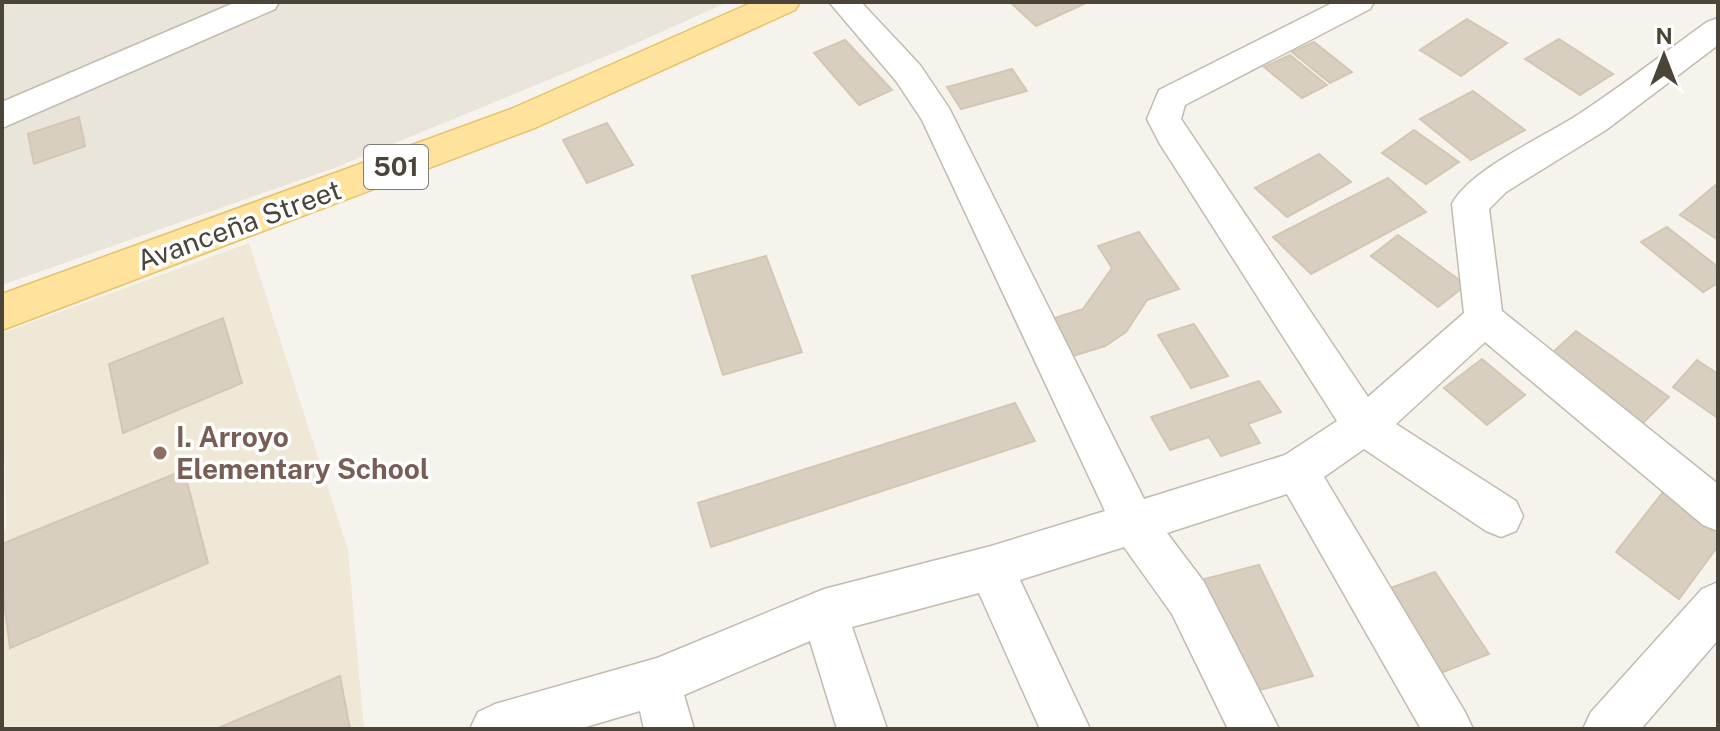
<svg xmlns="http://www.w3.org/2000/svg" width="1720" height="731" font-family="'Public Sans',sans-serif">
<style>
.residential{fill:#eae5da}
.education{fill:#efe8d6}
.building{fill:#d8cfc1;stroke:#d3c7b4;stroke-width:2}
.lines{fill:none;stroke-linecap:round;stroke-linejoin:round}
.minor-casing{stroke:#c2bbae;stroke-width:3}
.major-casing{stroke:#e6c16a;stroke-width:3}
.minor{fill:#fff;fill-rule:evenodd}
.major{fill:#ffe39c;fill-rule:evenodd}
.education-dot{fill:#8d6e63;stroke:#fff;stroke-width:3}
.labels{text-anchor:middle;stroke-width:7;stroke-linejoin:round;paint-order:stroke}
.shield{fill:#fff;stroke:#817c74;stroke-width:2}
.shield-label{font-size:26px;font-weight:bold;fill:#4b4439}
.street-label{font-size:28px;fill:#4b4439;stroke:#fff}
.education-label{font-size:28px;font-weight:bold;fill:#785e54;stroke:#fff;text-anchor:start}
</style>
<rect width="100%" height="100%" fill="#f6f3ec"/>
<!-- residential -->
<path class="residential" d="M2,2H728L621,50L337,167L2,285Z"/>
<!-- education -->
<path class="education" d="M249,243L348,550L364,729H2V533L6,529L2,333Z"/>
<!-- building -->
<g class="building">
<path d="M1010,2H1085L1086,3L1036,26Z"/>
<path d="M1467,19L1507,43L1461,76L1420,50Z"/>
<path d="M1559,39L1613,74L1580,95L1525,59Z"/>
<path d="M845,40L892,90L859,105L814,53Z"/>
<path d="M1314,42L1352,72L1330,83L1292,52Z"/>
<path d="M1290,55L1327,85L1302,98L1264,67Z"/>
<path d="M1012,69L1027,91L961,109L947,87Z"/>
<path d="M1473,91L1525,130L1471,160L1420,119Z"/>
<path d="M79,117L85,146L34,164L28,134Z"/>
<path d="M607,123L633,165L587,183L563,140Z"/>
<path d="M1414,130L1459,162L1426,184L1382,153Z"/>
<path d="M1319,154L1351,182L1287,217L1255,188Z"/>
<path d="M1388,178L1426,212L1311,274L1273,237Z"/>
<path d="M1718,183V240L1680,215Z"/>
<path d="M1667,227L1718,267V283L1703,292L1641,242Z"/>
<path d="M1139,232L1179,289L1147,300L1126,332L1105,346L1066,358L1045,321L1083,309L1112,268L1098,246Z"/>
<path d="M1398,235L1466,285L1438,307L1371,256Z"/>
<path d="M766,256L802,352L723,375L692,276Z"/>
<path d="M223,318L242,383L123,433L109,364Z"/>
<path d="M1194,324L1228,376L1191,388L1158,335Z"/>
<path d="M1576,331L1669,397L1642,424L1550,355Z"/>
<path d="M1482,359L1525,395L1487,425L1444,388Z"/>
<path d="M1697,360L1718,374V418L1673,387Z"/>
<path d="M1259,381L1281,412L1248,424L1260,443L1221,456L1209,437L1170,450L1151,417Z"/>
<path d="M1015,403L1035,441L711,547L698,503Z"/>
<path d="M184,470L208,563L10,648L2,586V544Z"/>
<path d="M1663,492L1718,531V546L1679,599L1616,552Z"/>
<path d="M1259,565L1313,676L1252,692L1201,580Z"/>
<path d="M1435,572L1489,654L1433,676L1379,592Z"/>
<path d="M340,676L350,729H216Z"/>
</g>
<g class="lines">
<defs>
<g id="minor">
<path d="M236,2H279L275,9L2,128V102Z"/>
<path d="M829,2H861L920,65L949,108L1144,499L1285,455L1337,421L1160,144L1147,119L1159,90L1334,2H1374L1370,9L1185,105L1181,119L1368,397L1464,313L1452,204C1471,168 1547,136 1582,112C1625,84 1665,52 1707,22L1718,18V45L1606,130L1506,192L1489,209L1502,311L1718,484V531L1703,525L1485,342L1396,424L1516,501L1523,516L1516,531L1501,537L1486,531L1364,449L1324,477L1465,712L1473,729H1421L1287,494L1167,533L1204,582L1279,729H1228L1172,614L1124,547L1020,580L1090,729H1040L979,593L852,627L887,729H837L810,641L684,695L694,729H644L640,711L579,729H470L478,712L495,704L657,658L824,589L991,546L1105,511L922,120L896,81Z"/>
<path d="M1718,582V640L1641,729H1583L1591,712L1702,589Z"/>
</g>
<path id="major" d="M753,2H800L795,10L537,127L2,330V294L511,109Z"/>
</defs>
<!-- minor casing -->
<use href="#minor" class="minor-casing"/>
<!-- major casing -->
<use href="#major" class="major-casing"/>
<!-- minor -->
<use href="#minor" class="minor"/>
<!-- major -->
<use href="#major" class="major"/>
</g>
<!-- markers -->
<circle class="education-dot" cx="160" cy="453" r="8"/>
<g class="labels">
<!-- shield labels -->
<rect class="shield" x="364" y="145" width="64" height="44" rx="6"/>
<g class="shield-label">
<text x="396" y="176">501</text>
</g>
<!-- street labels -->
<g class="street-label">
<text transform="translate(239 225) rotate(-20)" y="10">Avanceña Street</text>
</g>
<!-- education labels -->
<g class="education-label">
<text x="176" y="447">I. Arroyo<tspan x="176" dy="32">Elementary School</tspan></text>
</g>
</g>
<!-- border -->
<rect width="1720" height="731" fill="none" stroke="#4b4439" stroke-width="8"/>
<!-- north arrow -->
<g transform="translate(1664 56)" stroke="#ffffff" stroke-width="6" paint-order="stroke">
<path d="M0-6L14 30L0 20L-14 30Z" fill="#4b4439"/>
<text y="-12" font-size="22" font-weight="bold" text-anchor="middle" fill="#4b4439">N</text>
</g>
</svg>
